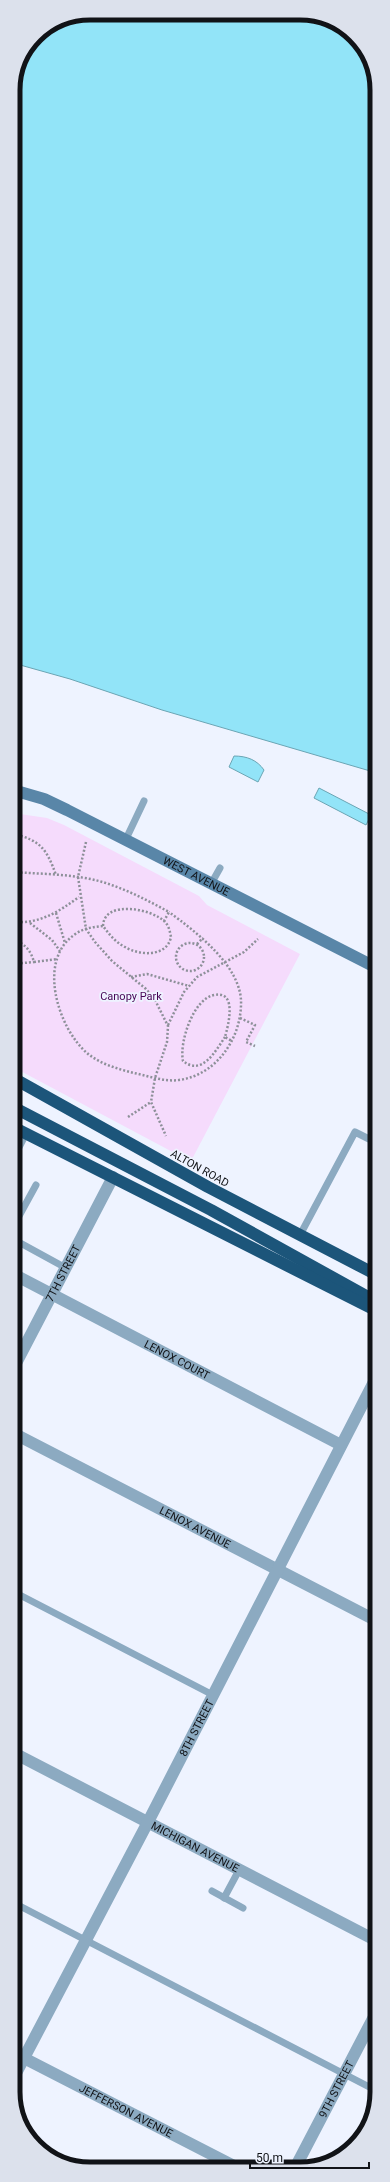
<svg xmlns="http://www.w3.org/2000/svg" width="390" height="2182" font-family="Roboto,sans-serif">
<style>
.green{fill:#f5dbfc}
.water{fill:#92e4f8;stroke:#6ba5b4}
.lines{fill:none;stroke-linecap:round;stroke-linejoin:round}
.path{stroke:#8d9099;stroke-width:2.5;stroke-dasharray:2 2;stroke-linecap:butt}
.lane{stroke:#8caac1;stroke-width:7}
.street{stroke:#8caac1;stroke-width:12}
.secondary{stroke:#5986a8;stroke-width:12}
.highway{stroke:#1c557a;stroke-width:12}
.labels{text-anchor:middle;stroke-width:3.5;stroke-linejoin:round;paint-order:stroke}
.street-label{font-size:11px;fill:#111317;stroke:#eef3ff}
.park-label{font-size:11px;fill:#470656;stroke:#eef3ff}
.rim{fill:none;stroke:#111317;stroke-width:5}
</style>
<rect width="100%" height="100%" fill="#eef3ff"/>
<!-- green -->
<path class="green" d="M13,813L47,818L64,825L199,896L207,905L300,954L190,1163L182,1157L13,1067Z"/>
<!-- water -->
<g class="water">
<path d="M90,13L320,16L358,39L376,80L377,773L162,710L70,679L13,663V85L36,35L61,19Z"/>
<path d="M234,756C247,756 257,760 264,770L258,782L229,767Z"/>
<path d="M319,788L371,815L366,825L314,798Z"/>
</g>
<g class="lines">
<!-- path -->
<g class="path">
<path d="M13,834C41,840 47,850 56,875"/>
<path d="M86,842L78,877L86,929L95,942L112,961L146,989L155,1000L168,1026L167,1042L155,1078L151,1102L166,1136"/>
<path d="M13,872C41,874 72,874 99,881C124,888 147,900 169,912L164,921"/>
<path d="M13,895L20,886L21,873"/>
<path d="M56,913L65,943"/>
<path d="M13,922C40,924 58,912 79,897"/>
<path d="M30,923L52,940L60,951"/>
<path d="M103,926C104,899 153,909 165,922C169,926 170,932 171,937C167,957 140,956 125,947C115,942 109,934 103,926C93,927 83,928 74,935C37,961 58,1028 87,1053C100,1064 118,1069 134,1073C149,1076 164,1082 179,1080C216,1075 240,1040 241,1005C243,967 196,932 169,912"/>
<path d="M13,940C25,943 31,951 34,962L57,959"/>
<circle cx="190" cy="957" r="14"/>
<path d="M197,944L203,938"/>
<path d="M13,964L34,962"/>
<path d="M131,977L147,974L189,986"/>
<path d="M240,1018L255,1025L246,1042L255,1046"/>
<path d="M168,1025L184,992L197,977L244,952L258,939"/>
<path d="M225,1037C215,1052 202,1076 183,1061C179,1043 193,999 214,995C238,990 228,1026 225,1037L232,1041"/>
<path d="M128,1117L151,1102"/>
</g>
<!-- lane -->
<g class="lane">
<path d="M126,839L144,801"/>
<path d="M211,884L220,868"/>
<path d="M13,1159L26,1134"/>
<path d="M13,1227L36,1185"/>
<path d="M300,1235L355,1132L377,1143"/>
<path d="M13,1239L66,1268"/>
<path d="M14,1592L213,1695"/>
<path d="M212,1891L243,1908"/>
<path d="M224,1898L239,1870"/>
<path d="M14,1903L377,2091"/>
</g>
<!-- street -->
<g class="street">
<path id="s1" d="M13,1274L341,1445"/>
<path id="s2" d="M13,1369L113,1177"/>
<path id="s3" d="M13,1433L377,1621"/>
<path id="s4" d="M14,1753L377,1941"/>
<path id="s5" d="M14,2053L238,2168"/>
<path id="s6" d="M14,2077L148,1822L377,1376"/>
<path id="s7" d="M295,2168L377,2011"/>
</g>
<!-- secondary -->
<path class="secondary" id="s8" d="M13,790L44,799L67,810L377,968"/>
<!-- highway -->
<g class="highway">
<path d="M13,1078L208,1187L377,1275"/>
<path d="M13,1107L211,1210L377,1302"/>
<path d="M13,1127L377,1311"/>
</g>
</g>
<g class="labels">
<!-- street labels -->
<g class="street-label">
<text dy="4" stroke="none"><textPath href="#s8" startOffset="203">WEST AVENUE</textPath></text>
<text transform="translate(200 1168) rotate(29)" y="4">ALTON ROAD</text>
<text dy="4" stroke="none"><textPath href="#s2" startOffset="108">7TH STREET</textPath></text>
<text dy="4" stroke="none"><textPath href="#s1" startOffset="185">LENOX COURT</textPath></text>
<text dy="4" stroke="none"><textPath href="#s3" startOffset="205">LENOX AVENUE</textPath></text>
<text dy="4" stroke="none"><textPath href="#s6" startOffset="394">8TH STREET</textPath></text>
<text dy="4" stroke="none"><textPath href="#s4" startOffset="204">MICHIGAN AVENUE</textPath></text>
<text dy="4" stroke="none"><textPath href="#s7" startOffset="89">9TH STREET</textPath></text>
<text dy="4" stroke="none"><textPath href="#s5" startOffset="126">JEFFERSON AVENUE</textPath></text>
</g>
<!-- park labels -->
<g class="park-label">
<text x="131" y="1000">Canopy Park</text>
</g>
</g>
<!-- crop -->
<path d="M0 0H390V2182H0ZM90 20H300A70 70 0 0 1 370 90V2092A70 70 0 0 1 300 2162H90A70 70 0 0 1 20 2092V90A70 70 0 0 1 90 20Z" fill="#dce1ec" fill-rule="evenodd"/>
<path class="rim" d="M90 20H300A70 70 0 0 1 370 90V2092A70 70 0 0 1 300 2162H90A70 70 0 0 1 20 2092V90A70 70 0 0 1 90 20Z"/>
<!-- scale -->
<path d="M250 2162v6h119v-6" fill="none" stroke="#111317" stroke-width="2"/>
<text x="256" y="2162" font-size="12" fill="#111317" stroke="#eef3ff" stroke-width="3" paint-order="stroke">50 m</text>
</svg>
